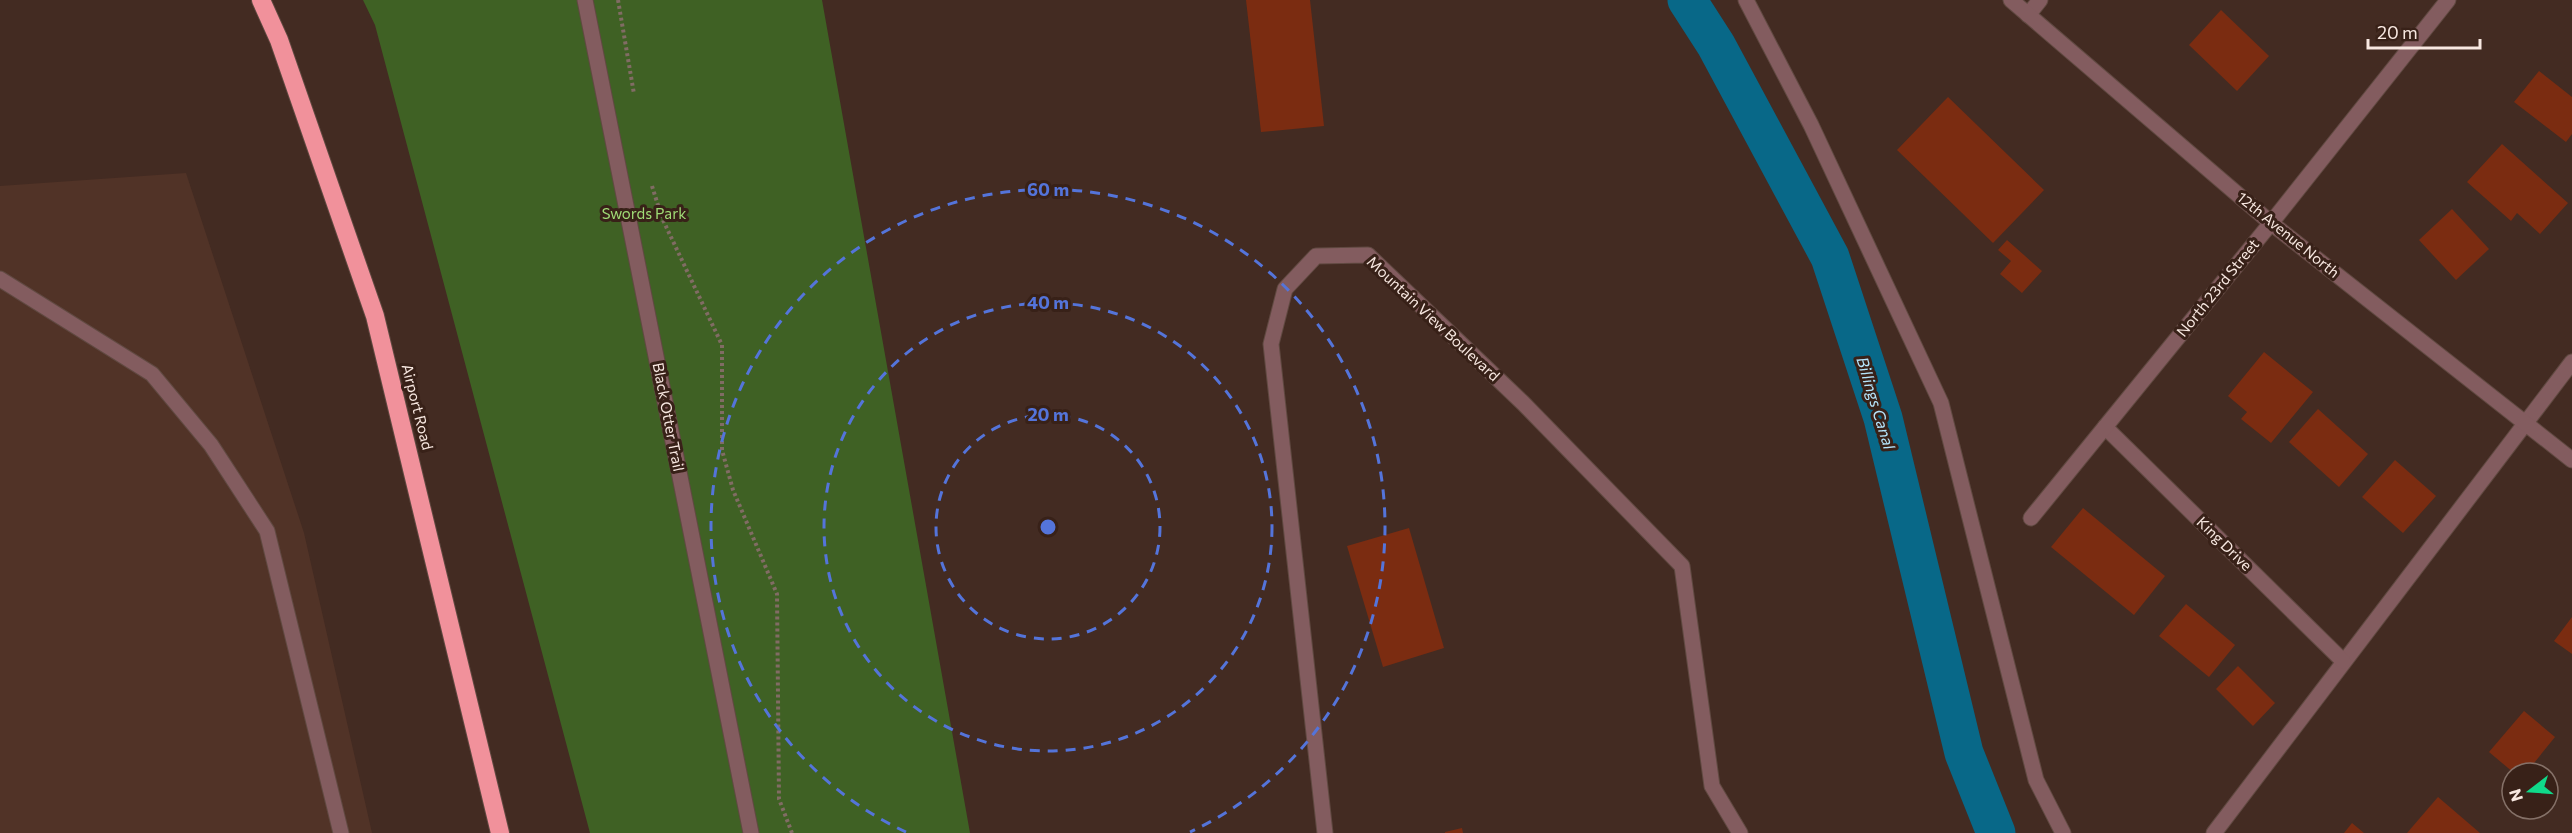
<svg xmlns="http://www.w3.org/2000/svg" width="2572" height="833" font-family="Commissioner,sans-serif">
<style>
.built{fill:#513327}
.green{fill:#3f6124}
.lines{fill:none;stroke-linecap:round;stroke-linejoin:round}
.canal{stroke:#086888;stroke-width:39}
.building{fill:#7b2c11}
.lane-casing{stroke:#604941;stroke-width:17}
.street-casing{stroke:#604941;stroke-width:17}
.highway-casing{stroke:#604941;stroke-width:20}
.path{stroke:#816c64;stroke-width:4;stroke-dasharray:3 3;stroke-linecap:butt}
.lane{stroke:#835c5f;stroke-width:15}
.street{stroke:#835c5f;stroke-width:15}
.highway{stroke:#f1919b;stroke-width:18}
.ring{fill:none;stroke:#5474da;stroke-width:3;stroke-dasharray:10 8}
.labels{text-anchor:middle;stroke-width:6;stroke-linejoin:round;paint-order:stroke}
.park-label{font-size:15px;fill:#a0dc76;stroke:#382118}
.street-label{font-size:15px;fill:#f8e8e1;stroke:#382118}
.water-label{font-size:16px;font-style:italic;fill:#b4e4fb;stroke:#382118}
.centre{fill:#5474da;stroke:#382118;stroke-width:3}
.ring-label{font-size:18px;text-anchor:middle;font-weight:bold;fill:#5474da;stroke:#382118;stroke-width:6;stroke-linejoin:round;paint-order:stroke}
</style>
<rect width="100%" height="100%" fill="#432b22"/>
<!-- built -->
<path class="built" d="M186,173L304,533L372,833H0V186Z"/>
<!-- green -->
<path class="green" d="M363,0H822L970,833H590L375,25Z"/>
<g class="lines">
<!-- canal -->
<path class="canal" d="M1687,0L1716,45L1830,257L1883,418L1964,753L1996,833"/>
</g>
<!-- building -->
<g class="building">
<path d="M1246,0H1310L1324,126L1261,132Z"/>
<path d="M2221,10L2269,56L2237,91L2189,45Z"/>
<path d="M2539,71L2572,97V134L2566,142L2514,102Z"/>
<path d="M1948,97L2044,190L1993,243L1897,150Z"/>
<path d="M2502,144L2568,203L2540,234L2517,213L2511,221L2467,182Z"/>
<path d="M2452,209L2489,249L2456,280L2419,240Z"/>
<path d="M2007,240L2042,271L2022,293L2000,274L2011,261L1998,250Z"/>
<path d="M2264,352L2313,392L2271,443L2241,419L2247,412L2228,396Z"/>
<path d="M2318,409L2368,454L2339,487L2289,442Z"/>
<path d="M2395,460L2436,496L2403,533L2362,497Z"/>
<path d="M2083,508L2165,576L2134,615L2051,547Z"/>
<path d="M1409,528L1444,648L1383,667L1347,546Z"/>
<path d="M2186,604L2235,645L2209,677L2159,636Z"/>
<path d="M2572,617V654L2554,641Z"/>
<path d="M2238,666L2275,703L2253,726L2216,689Z"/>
<path d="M2524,711L2555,737L2526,773H2514L2489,752Z"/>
<path d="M2438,797L2480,833H2407Z"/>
<path d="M2352,823L2364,833H2344Z"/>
<path d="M1462,828L1463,833H1445V832Z"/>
</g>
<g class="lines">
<defs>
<g id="lane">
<path d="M585,0L751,833"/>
<path d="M1746,0L1811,125L1941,403L2036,780L2063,833"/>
<path d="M2028,15L2040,0"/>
<path d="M0,279L152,374L211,445L267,531L341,833"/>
<path d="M2214,833L2572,362"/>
</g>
<g id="street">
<path d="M2011,0L2271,223L2572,460"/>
<path d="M2105,427L2343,661"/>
<path d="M2031,518L2271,223L2448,0"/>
<path d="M1325,833L1271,344L1285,289L1316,256L1368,255L1523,403L1682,566L1712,786L1740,833"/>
</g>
<path id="highway" d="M261,0L279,40L375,316L500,833"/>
</defs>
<!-- lane casing -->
<use href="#lane" class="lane-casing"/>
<!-- street casing -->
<use href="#street" class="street-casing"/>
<!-- highway casing -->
<use href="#highway" class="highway-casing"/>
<!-- path -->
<g class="path">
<path d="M618,0L634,94"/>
<path d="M652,186L662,218L722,345V450L733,490L777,594L779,799L792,833"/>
</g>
<!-- lane -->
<use href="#lane" class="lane"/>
<!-- street -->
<use href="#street" class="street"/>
<!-- highway -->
<use href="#highway" class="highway"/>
</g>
<!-- distance rings -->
<g class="ring">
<circle cx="1048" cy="527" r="112"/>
<circle cx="1048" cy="527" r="224"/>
<path d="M906 832A337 337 0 1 1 1190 832"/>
</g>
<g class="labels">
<!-- park labels -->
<g class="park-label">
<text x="644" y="219">Swords Park</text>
</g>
<!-- street labels -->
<g class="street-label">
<text transform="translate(2288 235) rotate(39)" y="5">12th Avenue North</text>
<text transform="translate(2218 288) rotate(-51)" y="5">North 23rd Street</text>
<text transform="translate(1433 319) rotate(43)" y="5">Mountain View Boulevard</text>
<text transform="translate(417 407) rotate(76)" y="5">Airport Road</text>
<text transform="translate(668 417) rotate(79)" y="5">Black Otter Trail</text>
<text transform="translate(2224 544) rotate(44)" y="5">King Drive</text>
</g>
<!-- water labels -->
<g class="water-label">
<text transform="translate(1876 403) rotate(73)" y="6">Billings Canal</text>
</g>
</g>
<circle cx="1048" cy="527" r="9" class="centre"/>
<g class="ring-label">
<text x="1048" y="196">60 m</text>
<text x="1048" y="309">40 m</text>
<text x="1048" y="421">20 m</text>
</g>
<!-- north arrow -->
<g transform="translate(2530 791) rotate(253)"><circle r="28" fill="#382118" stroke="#857168" stroke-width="1.5"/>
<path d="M0-4.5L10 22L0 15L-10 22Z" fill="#10d98a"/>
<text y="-9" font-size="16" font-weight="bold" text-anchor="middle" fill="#f8e8e1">N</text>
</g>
<!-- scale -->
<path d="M2368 39v9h112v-9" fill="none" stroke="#f8e8e1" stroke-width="3"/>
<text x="2377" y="39" font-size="18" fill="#f8e8e1" stroke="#382118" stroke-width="4.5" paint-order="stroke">20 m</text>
</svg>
